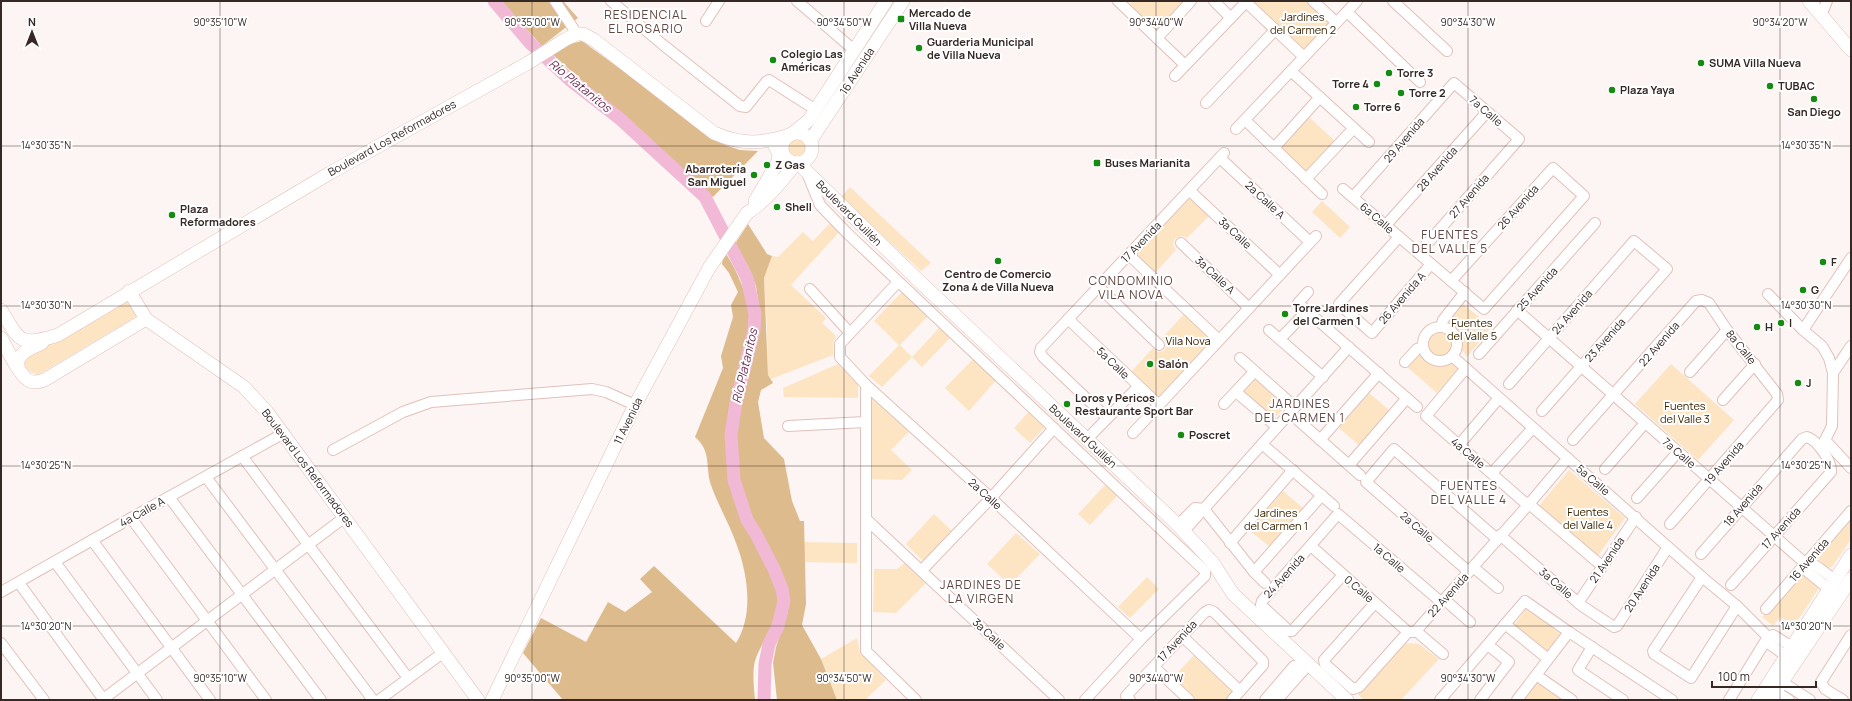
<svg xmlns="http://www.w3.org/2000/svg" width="1852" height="701" font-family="Manrope,sans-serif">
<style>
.green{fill:#fde5c4}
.forest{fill:#ddbb8c}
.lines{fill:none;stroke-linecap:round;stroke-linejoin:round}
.river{stroke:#f1b9d6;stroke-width:13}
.minor-casing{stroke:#e2c0ba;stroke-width:12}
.major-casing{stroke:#e2c0ba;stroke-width:14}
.minor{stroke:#fff;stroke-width:10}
.major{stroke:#fff;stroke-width:13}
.ticks{fill:none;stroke:#352825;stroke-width:1;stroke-opacity:0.45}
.poi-dot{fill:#158b11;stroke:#fff;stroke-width:1.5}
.labels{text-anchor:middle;stroke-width:4;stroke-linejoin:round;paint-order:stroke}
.poi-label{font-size:11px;font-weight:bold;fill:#352825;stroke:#fff;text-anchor:start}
.park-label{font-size:11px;fill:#3a2400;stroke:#fff}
.street-label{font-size:11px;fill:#352825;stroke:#fff}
.neighbourhood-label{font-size:12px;letter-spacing:1px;fill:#624641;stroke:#fff}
.water-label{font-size:12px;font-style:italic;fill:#702f55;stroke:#fff}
.ticks-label{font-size:10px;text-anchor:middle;fill:#352825;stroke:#fff;stroke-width:4;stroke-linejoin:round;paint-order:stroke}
</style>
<rect width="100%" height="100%" fill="#fcf5f3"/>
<!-- green -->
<g class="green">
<path d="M1133,1H1186L1156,32L1128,6Z"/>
<path d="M1252,1H1308L1331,23L1303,51Z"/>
<path d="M1309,117L1335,141L1306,173L1279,148Z"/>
<circle cx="798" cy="147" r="10"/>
<path d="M850,187L931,263L921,271L841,197Z"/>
<path d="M1191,199L1209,216L1187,238L1182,236L1175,238L1173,245L1176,250L1154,274L1137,257V251L1185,200Z"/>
<path d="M1322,201L1350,227L1340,238L1312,212Z"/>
<path d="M830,223L839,232L791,285L826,318L822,323L836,336L833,343V355L771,379L768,376L767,329L764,278L772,256L778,257L803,232L813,241Z"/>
<path d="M903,291L929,315L900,345L912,357L940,327L951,337L922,367L912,357L882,387L869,376L899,345L874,321Z"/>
<path d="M129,300L137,316L38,375C27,371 24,368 23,356Z"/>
<path d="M1463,304L1491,327L1467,357L1462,350L1460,334L1448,323Z"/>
<path d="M1185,313L1212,340V342L1161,397H1157L1130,373L1153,348L1157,352L1164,351L1167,344L1162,338Z"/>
<circle cx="1440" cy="345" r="12"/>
<path d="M1418,353C1429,363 1438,365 1452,361L1460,368L1437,393L1406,366Z"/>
<path d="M974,358L997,379L969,411L945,388Z"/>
<path d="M838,364L858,384V398L784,397L783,388Z"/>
<path d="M1671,364L1734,420L1698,460L1635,404Z"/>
<path d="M1255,379L1286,406L1274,419L1243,392Z"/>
<path d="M1369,393L1389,410L1359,445L1339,428Z"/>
<path d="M870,396L909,432L891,450L912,470L902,480L871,479Z"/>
<path d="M1030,410L1047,425L1030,443L1014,428Z"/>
<path d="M1569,470L1625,518L1597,557L1538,507Z"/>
<path d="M1107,483L1119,494L1090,525L1078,514Z"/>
<path d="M1283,491L1303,508L1270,547L1249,530Z"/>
<path d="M934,514L953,532L924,562L906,544Z"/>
<path d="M1851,518V539L1832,567L1827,568L1818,558Z"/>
<path d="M1016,533L1040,554L1010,585L987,564Z"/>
<path d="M804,542L857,543V563L804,562Z"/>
<path d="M905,563L926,583L896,613L873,612L874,569H897Z"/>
<path d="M1802,573L1818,585L1819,588L1794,626L1780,617L1773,626L1762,617Z"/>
<path d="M1147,577L1159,589L1130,618L1118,607Z"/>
<path d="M1527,608L1560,634L1547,651L1514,625Z"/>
<path d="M857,638L860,653L886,680L865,700H837L821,659Z"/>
<path d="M1406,643L1419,644L1439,659L1401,700H1364L1358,695Z"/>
<path d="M1195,654L1235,691L1226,700H1195L1172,679Z"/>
<path d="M1537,678L1567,700H1521Z"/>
</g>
<!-- forest -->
<g class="forest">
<path d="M501,1H563L578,18L542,46Z"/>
<path d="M582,41L725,145L740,150L758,151L713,197L552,54L565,45Z"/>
<path d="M748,224L767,254L772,256L764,278L768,375L773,383L761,390L758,402L764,438L784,459L792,501L800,521H804L806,604L802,625L821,659L837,700H777L773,663L776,647L787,615L789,603L777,566L753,518L740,486L736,456L737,421L750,370L752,350L759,330V306L756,286L748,266L735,244Z"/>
<path d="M726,254C739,273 752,306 750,329C749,342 742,352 742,365C728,421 720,470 746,525C757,547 778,578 780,602C780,620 760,643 755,661C752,673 754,688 755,700H563L523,653L541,618L586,642L608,602L625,612L652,592L640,579L654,566L736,643C754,615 748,574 736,543C729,523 718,505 711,485C705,468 712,451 695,437L723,368L721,356L733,317L731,305L738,292L729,273L722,264L723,258Z"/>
</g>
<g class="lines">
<!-- river -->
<path class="river" d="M494,1L530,43L570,80L619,118L705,197L747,278L755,314L754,330L736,403L731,434L734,480L747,520L756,534L774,569L782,589L784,601L778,626L769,644L765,664L764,700"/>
<defs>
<g id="minor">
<path d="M555,1L577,34"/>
<path d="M611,1L662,44L740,106L746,107L766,82L769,80L816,110"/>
<path d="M797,1L854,50"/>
<path d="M1118,1L1185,65"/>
<path d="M1214,1L1231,18"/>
<path d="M1313,1L1336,22"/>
<path d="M1393,1L1447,51"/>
<path d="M1246,2L1304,57"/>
<path d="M1347,12L1420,82"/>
<path d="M1821,16L1827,1"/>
<path d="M706,21L719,1"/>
<path d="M1157,38L1191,1"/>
<path d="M1291,71L1369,142"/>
<path d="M1175,76L1247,1"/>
<path d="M1206,103L1275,30"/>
<path d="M1245,120L1322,194"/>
<path d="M1236,129L1357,1"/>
<path d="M1274,148L1320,97"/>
<path d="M1220,158L1310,242"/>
<path d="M807,173L820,205L847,233L1205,571V576L1141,639L1085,700"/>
<path d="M1306,179L1353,129"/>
<path d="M1343,189L1484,309L1584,196L1553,168L1451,281"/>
<path d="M1190,191L1280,275"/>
<path d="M1353,197L1454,83L1519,139L1419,253"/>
<path d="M1386,225L1487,112"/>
<path d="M1399,237L1339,304L1372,333L1431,264"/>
<path d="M1181,243L1249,308"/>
<path d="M1129,255L1219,340"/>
<path d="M898,282L840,344V357L866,385L991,498L1141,639"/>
<path d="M1099,287L1159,345"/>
<path d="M810,289L850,333"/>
<path d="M1308,292L1298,303L1417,407"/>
<path d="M1768,294L1803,330L1822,346L1829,358L1833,373L1832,426L1825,440L1851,468"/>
<path d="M1517,310L1806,564"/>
<path d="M1068,319L1159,405"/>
<circle cx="1440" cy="344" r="17"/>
<path d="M1441,327L1443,320L1465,292"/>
<path d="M1269,330L1323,377"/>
<path d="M1803,330L1851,258"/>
<path d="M1280,339L1307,311"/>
<path d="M1479,354L1595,223"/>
<path d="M1452,356L1702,577L1737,606L1768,637"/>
<path d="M1240,358L1295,407"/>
<path d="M1405,362L1417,349L1423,347"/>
<path d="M1466,368L1426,416L1523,501L1529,504L1602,566"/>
<path d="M1690,372L1727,330"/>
<path d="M1833,373L1851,346"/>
<path d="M1509,384L1634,241L1667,269L1542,411"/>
<path d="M866,385V651L916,700"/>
<path d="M1236,392L1277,427"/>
<path d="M1723,400L1755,364"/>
<path d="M1224,404L1254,372"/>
<path d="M1290,413L1360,475"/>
<path d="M1107,418L1043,357L1040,352L1041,348L1224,153"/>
<path d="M788,426L865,422"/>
<path d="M1133,433L1316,236"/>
<path d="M1087,439L1138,387"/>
<path d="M1320,440L1379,373"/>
<path d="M1573,440L1696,301L1702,300L1709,303L1727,330L1777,394L1778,400L1670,524"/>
<path d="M1262,444L1334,506"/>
<path d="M1459,445L1499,398"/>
<path d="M333,450L403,412L431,402L592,389L606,392L635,405"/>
<path d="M242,456L408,678"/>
<path d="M1349,465L1407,398"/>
<path d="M1605,469L1645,423"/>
<path d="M1492,473L1533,428"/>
<path d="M206,477L373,700"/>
<path d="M169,497L321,700"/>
<path d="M1637,498L1678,452"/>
<path d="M131,518L266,700"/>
<path d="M866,519L1059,700"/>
<path d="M1178,525L1195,508L1204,509L1254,572L1265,583"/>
<path d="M1184,531L1349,347"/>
<path d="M1500,535L1582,606L1614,627L1617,626L1668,547"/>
<path d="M92,540L210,700"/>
<path d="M1230,543L1293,470"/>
<path d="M1311,546L1408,632"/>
<path d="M1701,554L1802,439L1807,437C1817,440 1832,461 1831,472L1731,585"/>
<path d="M55,562L157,700"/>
<path d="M1806,564L1808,572L1829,589"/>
<path d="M1806,564L1815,565L1835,580"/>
<path d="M1473,567L1498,588"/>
<path d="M922,570L991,498L1054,428"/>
<path d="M1254,572L1322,495"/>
<path d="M1469,572L1366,482L1394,449L1497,539"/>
<path d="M1343,575L1292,631H1289L1261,605L1262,601L1338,514L1441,602"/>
<path d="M1702,577L1653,651L1654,654L1691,678L1737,606"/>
<path d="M19,583L104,700"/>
<path d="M1,592L131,518L284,433"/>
<path d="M1445,600L1470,622"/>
<path d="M1375,603L1324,660L1325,664L1353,689L1359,687L1408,632H1415L1529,504L1568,458"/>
<path d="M1578,603L1636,517"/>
<path d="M1766,609L1851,511"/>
<path d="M1505,624L1548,659"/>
<path d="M1416,631L1443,654"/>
<path d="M1182,636L1240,691"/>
<path d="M1768,637V643L1786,656"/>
<path d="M1768,637L1773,635L1792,647"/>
<path d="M1,643L44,700"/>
<path d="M1592,647L1578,670L1623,700"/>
<path d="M1154,667L1189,700"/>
<path d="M1536,675L1572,700"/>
<path d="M1782,682L1810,700"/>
<path d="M1776,692L1789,700"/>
<path d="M102,700L345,517"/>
<path d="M379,700L444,652"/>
<path d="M1130,700L1126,696L1204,613L1209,610L1214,612L1263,661V665L1232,700"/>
<path d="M1265,700L1294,666L1301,664L1304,667L1303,671L1297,675L1293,673V668"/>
<path d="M1277,700L1300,674"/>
<path d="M1440,700L1525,601L1569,632L1672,700"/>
<path d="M1480,700L1509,662L1488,645"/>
<path d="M1517,700L1569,632"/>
<path d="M1729,700L1768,637"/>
<path d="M1843,700L1825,689L1821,682L1851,635"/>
</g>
<g id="major">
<path d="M1809,1L1851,50"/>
<circle cx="797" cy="148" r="15"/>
<path d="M793,133L809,120L886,1"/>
<path d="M811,140L903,1"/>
<path d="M798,163L919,281L1178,525L1213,563L1233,594L1347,700"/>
<path d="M755,201L778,162L779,154L775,146"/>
<path d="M129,291L146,319"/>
<path d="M1,310C20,342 20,347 58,335L330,173L528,63L566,39L577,34H583L594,40L714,133C741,145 762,144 790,135"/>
<path d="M1,338C7,349 18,373 28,380C34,384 40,382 46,379L146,319L244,387L267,412L478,700"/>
<path d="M17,365C18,352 32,348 42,343"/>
<path d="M492,700L635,405L709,268L747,213C766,201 782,181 796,163"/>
<path d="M1758,700L1851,555"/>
<path d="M1770,700L1851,579"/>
</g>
</defs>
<!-- minor casing -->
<use href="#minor" class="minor-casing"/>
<!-- major casing -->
<use href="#major" class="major-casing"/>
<!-- minor -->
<use href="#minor" class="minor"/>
<!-- major -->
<use href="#major" class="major"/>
</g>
<!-- ticks -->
<path class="ticks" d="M220,1V700M532,1V700M844,1V700M1156,1V700M1468,1V700M1780,1V700M1,146H1851M1,306H1851M1,466H1851M1,626H1851"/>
<!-- markers -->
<g class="poi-dot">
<rect x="897" y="15" width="8" height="8" rx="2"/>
<circle cx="919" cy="48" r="4"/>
<circle cx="773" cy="60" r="4"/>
<circle cx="1701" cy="63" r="4"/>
<circle cx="1389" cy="73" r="4"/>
<circle cx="1377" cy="84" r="4"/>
<circle cx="1770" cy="86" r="4"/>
<circle cx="1612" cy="90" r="4"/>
<circle cx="1401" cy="93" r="4"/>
<circle cx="1814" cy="99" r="4"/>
<circle cx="1356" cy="107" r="4"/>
<rect x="1093" y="159" width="8" height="8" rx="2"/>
<circle cx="767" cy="165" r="4"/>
<circle cx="754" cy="175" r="4"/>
<circle cx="777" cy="207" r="4"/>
<circle cx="172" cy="215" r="4"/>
<circle cx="998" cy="261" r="4"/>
<circle cx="1823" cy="262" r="4"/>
<circle cx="1803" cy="290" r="4"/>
<circle cx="1285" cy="314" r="4"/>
<circle cx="1781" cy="323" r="4"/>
<circle cx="1757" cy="327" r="4"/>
<circle cx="1150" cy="364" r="4"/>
<circle cx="1798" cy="383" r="4"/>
<circle cx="1067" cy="404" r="4"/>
<circle cx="1181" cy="435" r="4"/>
</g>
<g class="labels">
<!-- poi labels -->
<g class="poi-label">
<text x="909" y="17">Mercado de<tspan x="909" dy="13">Villa Nueva</tspan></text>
<text x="927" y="46">Guarderia Municipal<tspan x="927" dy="13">de Villa Nueva</tspan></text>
<text x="781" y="58">Colegio Las<tspan x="781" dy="13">Américas</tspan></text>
<text x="1709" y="67">SUMA Villa Nueva</text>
<text x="1397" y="77">Torre 3</text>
<text x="1369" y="88" text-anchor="end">Torre 4</text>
<text x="1778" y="90">TUBAC</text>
<text x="1620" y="94">Plaza Yaya</text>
<text x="1409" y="97">Torre 2</text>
<text x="1364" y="111">Torre 6</text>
<text x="1814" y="116" text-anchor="middle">San Diego</text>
<text x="1105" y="167">Buses Marianita</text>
<text x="775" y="169">Z Gas</text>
<text x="746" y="173" text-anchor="end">Abarrotería<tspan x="746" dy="13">San Miguel</tspan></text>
<text x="785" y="211">Shell</text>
<text x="180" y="213">Plaza<tspan x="180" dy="13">Reformadores</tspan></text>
<text x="1831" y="266">F</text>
<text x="998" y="278" text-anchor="middle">Centro de Comercio<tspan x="998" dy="13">Zona 4 de Villa Nueva</tspan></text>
<text x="1811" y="294">G</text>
<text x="1293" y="312">Torre Jardines<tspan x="1293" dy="13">del Carmen 1</tspan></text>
<text x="1789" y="327">I</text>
<text x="1765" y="331">H</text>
<text x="1158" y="368">Salón</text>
<text x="1806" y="387">J</text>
<text x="1075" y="402">Loros y Pericos<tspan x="1075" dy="13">Restaurante Sport Bar</tspan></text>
<text x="1189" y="439">Poscret</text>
</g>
<!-- park labels -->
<g class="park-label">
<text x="1303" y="21">Jardines<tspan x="1303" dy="13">del Carmen 2</tspan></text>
<text x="1472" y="327">Fuentes<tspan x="1472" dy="13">del Valle 5</tspan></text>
<text x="1188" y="345">Vila Nova</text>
<text x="1685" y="410">Fuentes<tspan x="1685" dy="13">del Valle 3</tspan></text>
<text x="1588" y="516">Fuentes<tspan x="1588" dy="13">del Valle 4</tspan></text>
<text x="1276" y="517">Jardines<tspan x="1276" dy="13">del Carmen 1</tspan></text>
</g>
<!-- street labels -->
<g class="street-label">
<text transform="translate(857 71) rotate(-57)" y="4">16 Avenida</text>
<text transform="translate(1486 111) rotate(41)" y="4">7a Calle</text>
<text transform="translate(392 138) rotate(-29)" y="4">Boulevard Los Reformadores</text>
<text transform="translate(1404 140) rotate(-49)" y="4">29 Avenida</text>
<text transform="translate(1437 169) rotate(-49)" y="4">28 Avenida</text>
<text transform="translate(1469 196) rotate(-49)" y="4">27 Avenida</text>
<text transform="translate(1265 200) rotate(43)" y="4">2a Calle A</text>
<text transform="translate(1518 207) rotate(-48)" y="4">26 Avenida</text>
<text transform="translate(849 213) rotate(45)" y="4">Boulevard Guillén</text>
<text transform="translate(1377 218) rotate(41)" y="4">6a Calle</text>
<text transform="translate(1235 233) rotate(43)" y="4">3a Calle</text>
<text transform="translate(1141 242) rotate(-46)" y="4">17 Avenida</text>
<text transform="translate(1215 275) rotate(43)" y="4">3a Calle A</text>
<text transform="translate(1537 289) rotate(-48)" y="4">25 Avenida</text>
<text transform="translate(1402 298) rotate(-49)" y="4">26 Avenida A</text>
<text transform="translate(1572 312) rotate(-49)" y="4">24 Avenida</text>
<text transform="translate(1605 340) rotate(-48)" y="4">23 Avenida</text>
<text transform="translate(1659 344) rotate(-49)" y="4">22 Avenida</text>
<text transform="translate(1741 347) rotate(51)" y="4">8a Calle</text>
<text transform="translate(1113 363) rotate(44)" y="4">5a Calle</text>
<text transform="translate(628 421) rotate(-64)" y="4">11 Avenida</text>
<text transform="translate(1083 436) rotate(43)" y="4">Boulevard Guillén</text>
<text transform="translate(1468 453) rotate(40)" y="4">4a Calle</text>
<text transform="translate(1679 453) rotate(41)" y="4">7a Calle</text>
<text transform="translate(1724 463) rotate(-49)" y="4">19 Avenida</text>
<text transform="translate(308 468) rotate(53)" y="4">Boulevard Los Reformadores</text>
<text transform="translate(1593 480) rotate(41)" y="4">5a Calle</text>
<text transform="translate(985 494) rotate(42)" y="4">2a Calle</text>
<text transform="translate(1743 505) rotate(-49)" y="4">18 Avenida</text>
<text transform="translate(142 512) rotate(-29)" y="4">4a Calle A</text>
<text transform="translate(1417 527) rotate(41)" y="4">2a Calle</text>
<text transform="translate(1781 528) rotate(-48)" y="4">17 Avenida</text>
<text transform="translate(1389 558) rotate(41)" y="4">1a Calle</text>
<text transform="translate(1607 560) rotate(-56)" y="4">21 Avenida</text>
<text transform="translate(1809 560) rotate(-49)" y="4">16 Avenida</text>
<text transform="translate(1284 576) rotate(-48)" y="4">24 Avenida</text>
<text transform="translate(1556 583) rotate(41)" y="4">3a Calle</text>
<text transform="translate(1642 588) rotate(-57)" y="4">20 Avenida</text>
<text transform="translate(1359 589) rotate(41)" y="4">0 Calle</text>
<text transform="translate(1448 595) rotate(-48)" y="4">22 Avenida</text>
<text transform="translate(989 634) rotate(43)" y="4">3a Calle</text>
<text transform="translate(1177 641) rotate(-47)" y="4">17 Avenida</text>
</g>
<!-- neighbourhood labels -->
<g class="neighbourhood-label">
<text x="646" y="19">RESIDENCIAL<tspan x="646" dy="14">EL ROSARIO</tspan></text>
<text x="1450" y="239">FUENTES<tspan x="1450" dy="14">DEL VALLE 5</tspan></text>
<text x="1131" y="285">CONDOMINIO<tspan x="1131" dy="14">VILA NOVA</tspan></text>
<text x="1300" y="408">JARDINES<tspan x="1300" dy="14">DEL CARMEN 1</tspan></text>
<text x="1469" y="490">FUENTES<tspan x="1469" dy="14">DEL VALLE 4</tspan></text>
<text x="981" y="589">JARDINES DE<tspan x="981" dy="14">LA VIRGEN</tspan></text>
</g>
<!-- water labels -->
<g class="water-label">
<text transform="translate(580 86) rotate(39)" y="4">Río Platanitos</text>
<text transform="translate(745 366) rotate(-77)" y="4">Río Platanitos</text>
</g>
</g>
<g class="ticks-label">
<text x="220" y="26">90°35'10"W</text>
<text x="532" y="26">90°35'00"W</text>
<text x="844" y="26">90°34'50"W</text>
<text x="1156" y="26">90°34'40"W</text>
<text x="1468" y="26">90°34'30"W</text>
<text x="1780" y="26">90°34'20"W</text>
<text x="46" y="149">14°30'35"N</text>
<text x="1806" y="149">14°30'35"N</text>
<text x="46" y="309">14°30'30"N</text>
<text x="1806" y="309">14°30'30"N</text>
<text x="46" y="469">14°30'25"N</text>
<text x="1806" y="469">14°30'25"N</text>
<text x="46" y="630">14°30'20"N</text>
<text x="1806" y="630">14°30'20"N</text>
<text x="220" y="682">90°35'10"W</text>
<text x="532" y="682">90°35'00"W</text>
<text x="844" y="682">90°34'50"W</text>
<text x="1156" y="682">90°34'40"W</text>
<text x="1468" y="682">90°34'30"W</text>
</g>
<!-- border -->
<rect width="1852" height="701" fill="none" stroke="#352825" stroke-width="4"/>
<!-- north arrow -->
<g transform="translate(32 32)" stroke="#ffffff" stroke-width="3" paint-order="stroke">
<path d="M0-3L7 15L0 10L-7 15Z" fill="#352825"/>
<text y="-6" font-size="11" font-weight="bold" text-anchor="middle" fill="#352825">N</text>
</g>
<!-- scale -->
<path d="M1712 681v6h104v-6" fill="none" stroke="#352825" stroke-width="2"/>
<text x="1718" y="681" font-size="12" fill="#352825" stroke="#ffffff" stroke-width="3" paint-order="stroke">100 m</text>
</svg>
